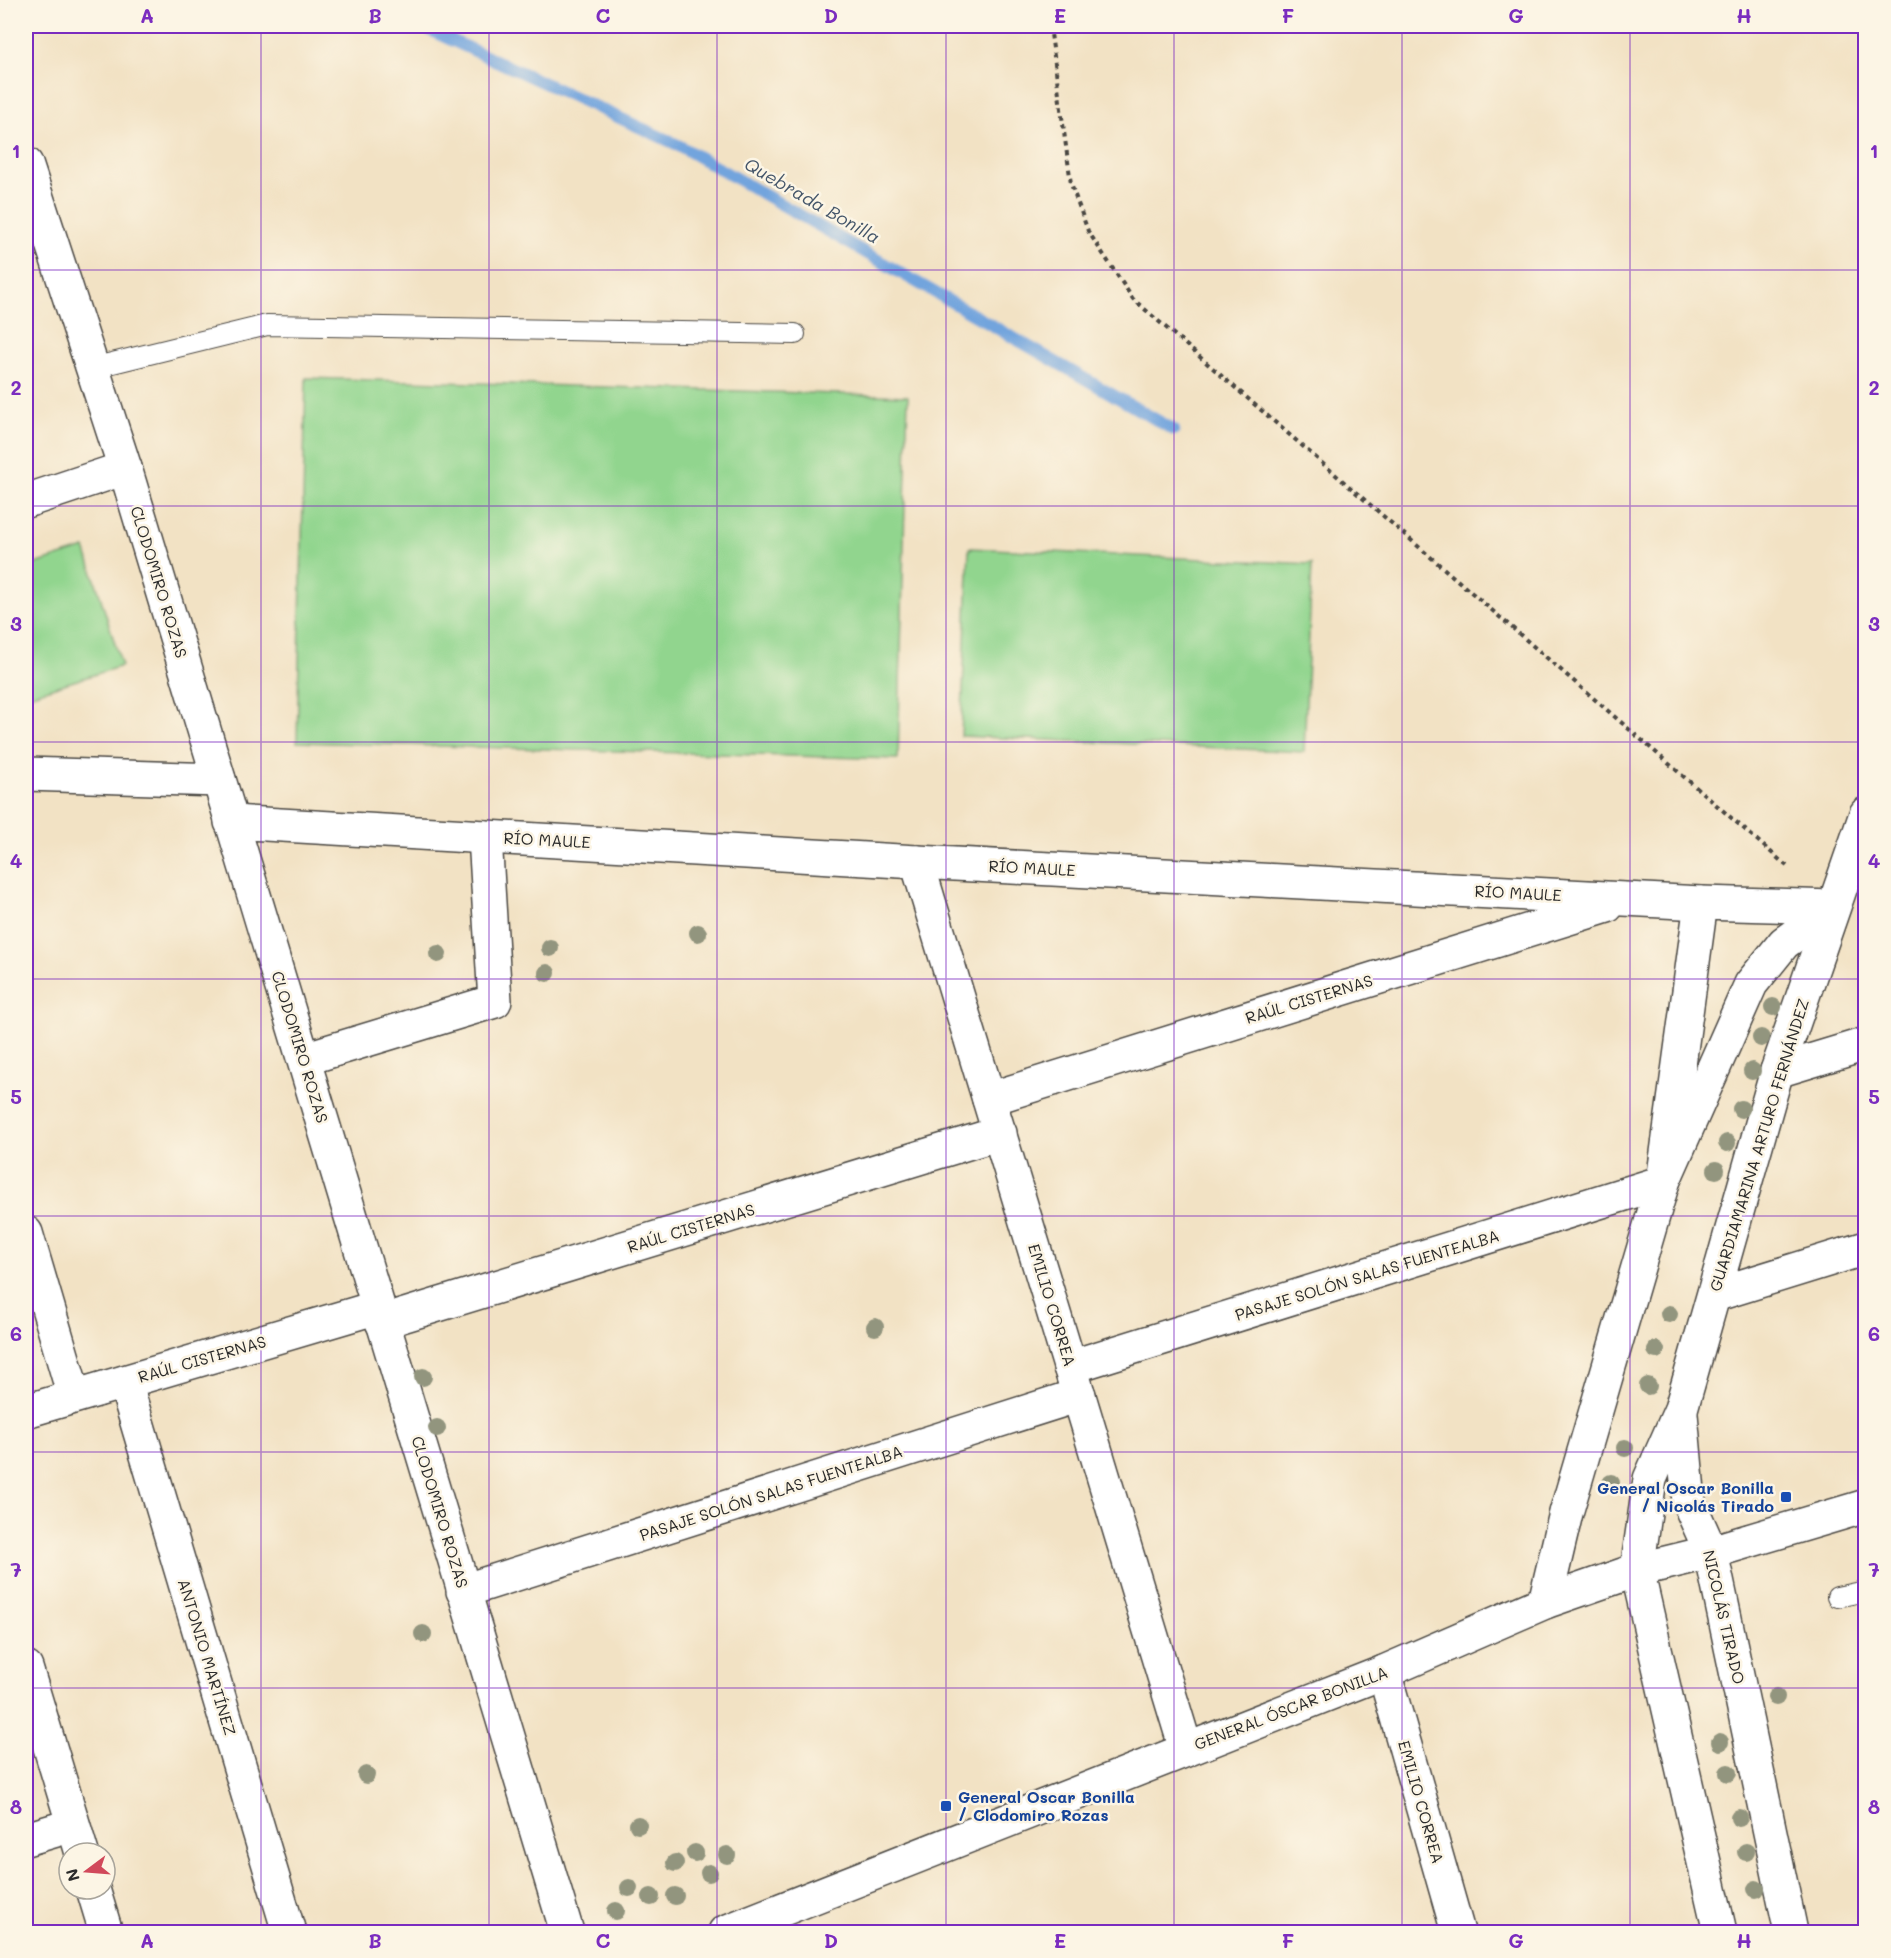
<svg xmlns="http://www.w3.org/2000/svg" width="1891" height="1958" font-family="Mali,sans-serif">
<style>
.green{fill:#91d58e;stroke:#5e805c;stroke-width:1.5}
.lines{fill:none;stroke-linecap:round;stroke-linejoin:round}
.stream{stroke:#72a4dd;stroke-width:12}
.service-casing{stroke:#494642;stroke-width:22}
.minor-casing{stroke:#494642;stroke-width:36}
.tertiary-casing{stroke:#494642;stroke-width:36}
.secondary-casing{stroke:#494642;stroke-width:36}
.path{stroke:#494642;stroke-width:4;stroke-dasharray:4.5 4.5;stroke-linecap:butt}
.service{stroke:#fff;stroke-width:20}
.minor{stroke:#fff;stroke-width:33}
.tertiary{stroke:#fff;stroke-width:33}
.secondary{stroke:#fff;stroke-width:33}
.tree{fill:#92957e}
.grid{fill:none;stroke:#7b2cbf;stroke-width:1.5;stroke-opacity:0.55}
.transit-dot{fill:#1a4fb4;stroke:#fcf5e5;stroke-width:2}
.labels{text-anchor:middle;stroke-width:5;stroke-linejoin:round;paint-order:stroke}
.street-label{font-size:16px;fill:#2b2b2b;stroke:#fcf5e5}
.transit-label{font-size:16px;font-weight:bold;fill:#164399;stroke:#fcf5e5;text-anchor:end}
.water-label{font-size:18px;font-style:italic;fill:#445569;stroke:#fcf5e5}
.neatline{fill:none;stroke:#7b2cbf;stroke-width:2}
.grid-label{font-size:20px;text-anchor:middle;font-weight:bold;fill:#7b2cbf}
</style>
<rect width="100%" height="100%" fill="#fcf5e5"/>
<filter id="ink" filterUnits="userSpaceOnUse"><feTurbulence type="fractalNoise" baseFrequency=".0167" numOctaves="2"/><feDisplacementMap in="SourceGraphic" scale="12" xChannelSelector="R" yChannelSelector="G"/><feConvolveMatrix kernelMatrix="1 2 1 2 8 2 1 2 1" color-interpolation-filters="sRGB"/></filter>
<filter id="wash" filterUnits="userSpaceOnUse"><feTurbulence type="fractalNoise" baseFrequency=".008" numOctaves="4" result="noise"/><feDisplacementMap in="SourceGraphic" scale="24" xChannelSelector="R" yChannelSelector="G"/><feGaussianBlur stdDeviation="1.35" result="paint"/><feColorMatrix in="noise" values="0 0 0 0 0 0 0 0 0 0 0 0 0 0 0 0 0 1.4 0 .05"/><feComposite in="paint" operator="in"/></filter>
<g filter="url(#wash)">
<rect width="100%" height="100%" fill="#f2e2c4"/>
<!-- green -->
<g class="green">
<path d="M306,378L908,396L898,759L297,742Z"/>
<path d="M85,548L122,666L26,696V567Z"/>
<path d="M969,548L1312,564L1304,752L961,736Z"/>
</g>
<g class="lines">
<!-- stream -->
<path class="stream" d="M421,26L678,145L1174,430"/>
</g>
</g>
<g filter="url(#ink)">
<g class="lines">
<defs>
<g id="service">
<path d="M92,368L267,325L795,334"/>
<path d="M1837,1597L1866,1591"/>
</g>
<g id="minor">
<path d="M26,164L125,468"/>
<path d="M26,774L219,780"/>
<path d="M231,822L917,862L1701,903L1833,907"/>
<path d="M917,862L1186,1749"/>
<path d="M304,1059L495,1001L485,837"/>
<path d="M1777,1071L1866,1044"/>
<path d="M989,1099L1607,906"/>
<path d="M26,1233L74,1396"/>
<path d="M1714,1295L1866,1248"/>
<path d="M382,1322L1000,1133"/>
<path d="M1070,1367L1663,1182L1701,903"/>
<path d="M125,1382L289,1932"/>
<path d="M26,1411L378,1307"/>
<path d="M463,1591L1079,1395"/>
<path d="M26,1668L82,1853"/>
<path d="M1384,1672L1458,1932"/>
<path d="M26,1839L73,1825"/>
<path d="M93,1889L106,1932"/>
</g>
<g id="tertiary">
<path d="M26,501L125,468L567,1932"/>
<path d="M1711,1552L1866,1506"/>
</g>
<g id="secondary">
<path d="M1681,1414L1689,1503L1711,1552L1791,1932"/>
<path d="M1545,1602L1566,1513L1663,1182L1751,984L1784,943L1833,907"/>
<path d="M725,1932L1384,1672L1545,1602L1637,1570L1711,1552"/>
<path d="M1720,1932L1637,1570L1650,1479L1681,1409L1777,1071L1866,814"/>
</g>
</defs>
<!-- service casing -->
<use href="#service" class="service-casing"/>
<!-- minor casing -->
<use href="#minor" class="minor-casing"/>
<!-- tertiary casing -->
<use href="#tertiary" class="tertiary-casing"/>
<!-- secondary casing -->
<use href="#secondary" class="secondary-casing"/>
<!-- path -->
<path class="path" d="M1050,26L1071,184L1088,231L1133,299L1788,867"/>
<!-- service -->
<use href="#service" class="service"/>
<!-- minor -->
<use href="#minor" class="minor"/>
<!-- tertiary -->
<use href="#tertiary" class="tertiary"/>
<!-- secondary -->
<use href="#secondary" class="secondary"/>
</g>
<!-- trees -->
<g class="tree">
<circle cx="698" cy="933" r="9"/>
<circle cx="550" cy="948" r="9"/>
<circle cx="438" cy="954" r="9"/>
<circle cx="547" cy="973" r="9"/>
<circle cx="1773" cy="1007" r="9"/>
<circle cx="1761" cy="1038" r="9"/>
<circle cx="1752" cy="1071" r="9"/>
<circle cx="1741" cy="1109" r="9"/>
<circle cx="1727" cy="1143" r="9"/>
<circle cx="1716" cy="1170" r="9"/>
<circle cx="1669" cy="1314" r="9"/>
<circle cx="875" cy="1327" r="9"/>
<circle cx="1656" cy="1350" r="9"/>
<circle cx="423" cy="1377" r="9"/>
<circle cx="1648" cy="1386" r="9"/>
<circle cx="437" cy="1428" r="9"/>
<circle cx="1625" cy="1448" r="9"/>
<circle cx="1611" cy="1483" r="9"/>
<circle cx="423" cy="1634" r="9"/>
<circle cx="1776" cy="1697" r="9"/>
<circle cx="1720" cy="1742" r="9"/>
<circle cx="1728" cy="1773" r="9"/>
<circle cx="366" cy="1775" r="9"/>
<circle cx="1739" cy="1818" r="9"/>
<circle cx="638" cy="1825" r="9"/>
<circle cx="1746" cy="1852" r="9"/>
<circle cx="695" cy="1853" r="9"/>
<circle cx="727" cy="1855" r="9"/>
<circle cx="675" cy="1863" r="9"/>
<circle cx="709" cy="1873" r="9"/>
<circle cx="629" cy="1888" r="9"/>
<circle cx="1756" cy="1889" r="9"/>
<circle cx="675" cy="1896" r="9"/>
<circle cx="651" cy="1897" r="9"/>
<circle cx="616" cy="1911" r="9"/>
</g>
</g>
<!-- grid -->
<path class="grid" d="M261,26V1932M489,26V1932M717,26V1932M946,26V1932M1174,26V1932M1402,26V1932M1630,26V1932M26,270H1866M26,506H1866M26,742H1866M26,979H1866M26,1216H1866M26,1452H1866M26,1688H1866"/>
<!-- markers -->
<g class="transit-dot">
<rect x="1780" y="1491" width="12" height="12" rx="3"/>
<rect x="940" y="1800" width="12" height="12" rx="3"/>
</g>
<g class="labels">
<!-- street labels -->
<g class="street-label">
<text transform="translate(159 582) rotate(73)" y="6">CLODOMIRO ROZAS</text>
<text transform="translate(547 840) rotate(3)" y="6">RÍO MAULE</text>
<text transform="translate(1032 868) rotate(3)" y="6">RÍO MAULE</text>
<text transform="translate(1518 893) rotate(3)" y="6">RÍO MAULE</text>
<text transform="translate(1309 999) rotate(-17)" y="6">RAÚL CISTERNAS</text>
<text transform="translate(300 1047) rotate(73)" y="6">CLODOMIRO ROZAS</text>
<text transform="translate(1759 1145) rotate(-73)" y="6">GUARDIAMARINA ARTURO FERNÁNDEZ</text>
<text transform="translate(691 1228) rotate(-17)" y="6">RAÚL CISTERNAS</text>
<text transform="translate(1367 1275) rotate(-17)" y="6">PASAJE SOLÓN SALAS FUENTEALBA</text>
<text transform="translate(1052 1305) rotate(73)" y="6">EMILIO CORREA</text>
<text transform="translate(202 1359) rotate(-16)" y="6">RAÚL CISTERNAS</text>
<text transform="translate(771 1493) rotate(-18)" y="6">PASAJE SOLÓN SALAS FUENTEALBA</text>
<text transform="translate(440 1512) rotate(73)" y="6">CLODOMIRO ROZAS</text>
<text transform="translate(1724 1617) rotate(77)" y="6">NICOLÁS TIRADO</text>
<text transform="translate(207 1657) rotate(73)" y="6">ANTONIO MARTÍNEZ</text>
<text transform="translate(1291 1708) rotate(-21)" y="6">GENERAL ÓSCAR BONILLA</text>
<text transform="translate(1421 1802) rotate(74)" y="6">EMILIO CORREA</text>
</g>
<!-- transit labels -->
<g class="transit-label">
<text x="1774" y="1494">General Oscar Bonilla<tspan x="1774" dy="18">/ Nicolás Tirado</tspan></text>
<text x="958" y="1803" text-anchor="start">General Oscar Bonilla<tspan x="958" dy="18">/ Clodomiro Rozas</tspan></text>
</g>
<!-- water labels -->
<g class="water-label">
<text transform="translate(812 201) rotate(30)" y="6">Quebrada Bonilla</text>
</g>
</g>
<!-- margin -->
<rect width="1891" height="1958" fill="none" stroke="#fcf5e5" stroke-width="66"/>
<!-- north arrow -->
<g transform="translate(87 1871) rotate(254)"><circle r="28" fill="#fcf5e5" stroke="#a8a49b" stroke-width="1.5"/>
<path d="M0-4.5L10 22L0 15L-10 22Z" fill="#d1495b"/>
<text y="-9" font-size="16" font-weight="bold" text-anchor="middle" fill="#2b2b2b">N</text>
</g>
<rect x="33" y="33" width="1825" height="1892" class="neatline"/>
<g class="grid-label">
<text x="147" y="23">A</text>
<text x="375" y="23">B</text>
<text x="603" y="23">C</text>
<text x="831" y="23">D</text>
<text x="1060" y="23">E</text>
<text x="1288" y="23">F</text>
<text x="1516" y="23">G</text>
<text x="1744" y="23">H</text>
<text x="16" y="158">1</text>
<text x="1874" y="158">1</text>
<text x="16" y="395">2</text>
<text x="1874" y="395">2</text>
<text x="16" y="631">3</text>
<text x="1874" y="631">3</text>
<text x="16" y="868">4</text>
<text x="1874" y="868">4</text>
<text x="16" y="1104">5</text>
<text x="1874" y="1104">5</text>
<text x="16" y="1341">6</text>
<text x="1874" y="1341">6</text>
<text x="16" y="1577">7</text>
<text x="1874" y="1577">7</text>
<text x="16" y="1814">8</text>
<text x="1874" y="1814">8</text>
<text x="147" y="1948">A</text>
<text x="375" y="1948">B</text>
<text x="603" y="1948">C</text>
<text x="831" y="1948">D</text>
<text x="1060" y="1948">E</text>
<text x="1288" y="1948">F</text>
<text x="1516" y="1948">G</text>
<text x="1744" y="1948">H</text>
</g>
</svg>
